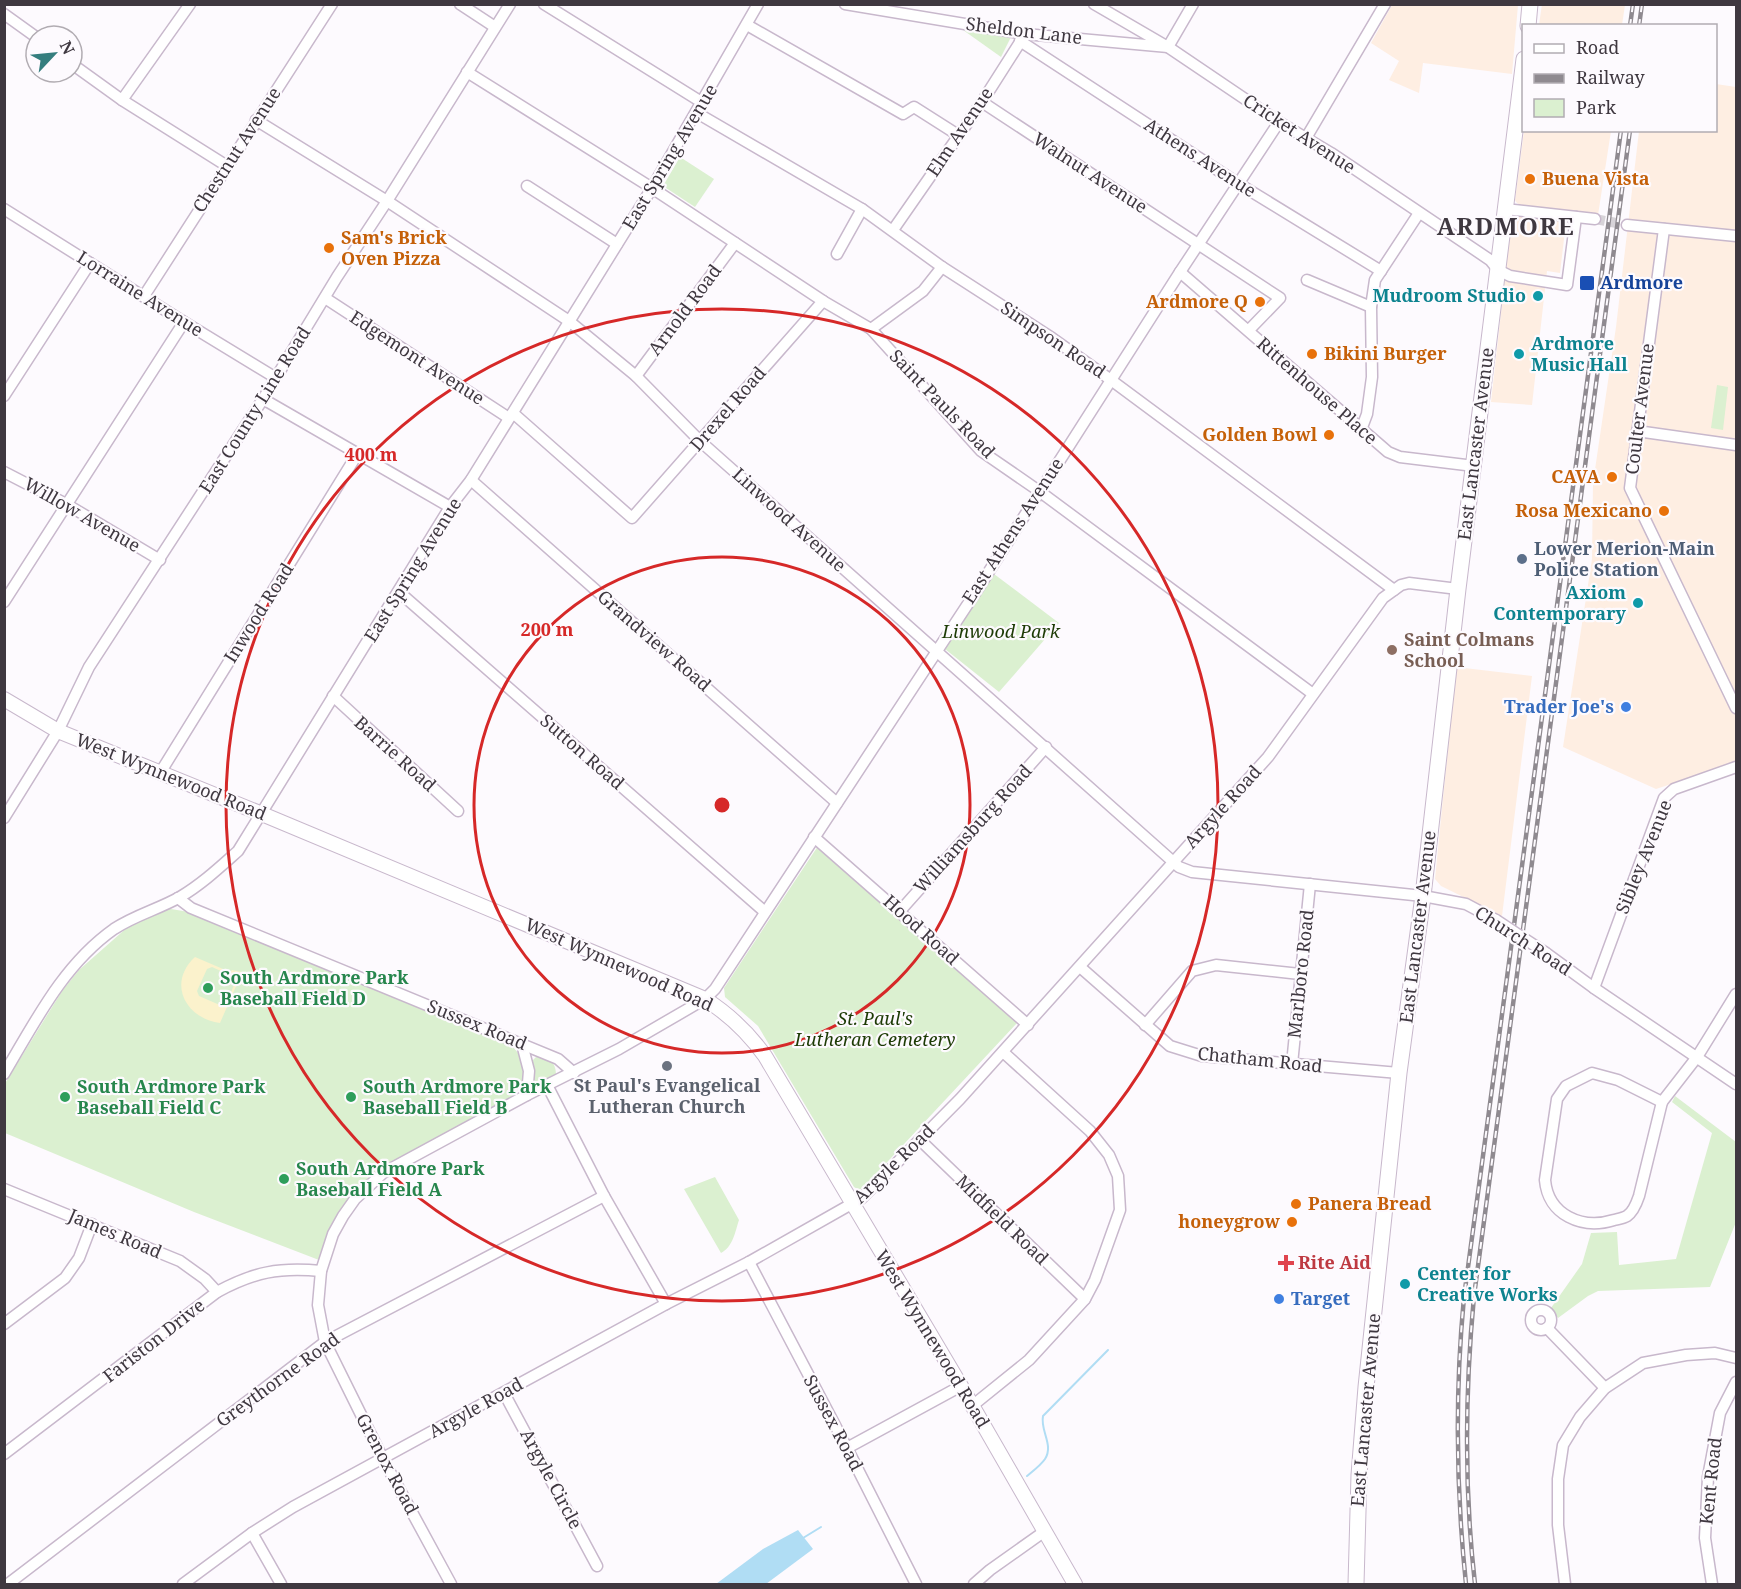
<svg xmlns="http://www.w3.org/2000/svg" width="1741" height="1589" font-family="'Noto Serif',serif">
<style>
.commercial{fill:#feeee2}
.green{fill:#dbf0d0}
.sand{fill:#fbf2cc;fill-rule:evenodd}
.water{fill:#b0ddf4}
.lines{fill:none;stroke-linecap:round;stroke-linejoin:round}
.stream{stroke:#b0ddf4;stroke-width:2}
.minor-tunnel{stroke:#d7d3d8;stroke-width:10;stroke-dasharray:10 5;stroke-linecap:butt}
.minor-casing{stroke:#c8b8cc;stroke-width:13}
.major-casing{stroke:#c8b8cc;stroke-width:16}
.highway-casing{stroke:#c8b8cc;stroke-width:17}
.minor{stroke:#fff;stroke-width:10}
.major{stroke:#fff;stroke-width:14}
.highway{stroke:#fff;stroke-width:15}
.rail-casing{stroke:#8f8a90;stroke-width:4.5}
.rail{stroke:#fdfafe;stroke-width:2;stroke-dasharray:7;stroke-linecap:butt}
.minor-bridge-casing{stroke:#c8b8cc;stroke-width:13;stroke-linecap:butt}
.minor-bridge{stroke:#fff;stroke-width:10}
.ring{fill:none;stroke:#d62828;stroke-width:3}
.food-dot{fill:#e8710a;stroke:#fdfafe;stroke-width:2}
.transit-dot{fill:#1a4fb4;stroke:#fdfafe;stroke-width:2}
.culture-dot{fill:#0f9aa8;stroke:#fdfafe;stroke-width:2}
.service-dot{fill:#5c6f8a;stroke:#fdfafe;stroke-width:2}
.education-dot{fill:#8d6e63;stroke:#fdfafe;stroke-width:2}
.shop-dot{fill:#3f7fe0;stroke:#fdfafe;stroke-width:2}
.leisure-dot{fill:#2e9e5b;stroke:#fdfafe;stroke-width:2}
.worship-dot{fill:#6b7280;stroke:#fdfafe;stroke-width:2}
.health-dot{fill:#e0444e;stroke:#fdfafe;stroke-width:2}
.labels{text-anchor:middle;stroke-width:4.5;stroke-linejoin:round;paint-order:stroke}
.street-label{font-size:18px;fill:#3f3840;stroke:#fdfafe}
.food-label{font-size:18px;font-weight:bold;fill:#c56008;stroke:#fdfafe;text-anchor:end}
.transit-label{font-size:18px;font-weight:bold;fill:#164399;stroke:#fdfafe;text-anchor:start}
.culture-label{font-size:18px;font-weight:bold;fill:#0d838f;stroke:#fdfafe;text-anchor:end}
.service-label{font-size:18px;font-weight:bold;fill:#4e5e75;stroke:#fdfafe;text-anchor:start}
.park-label{font-size:18px;font-style:italic;fill:#1d3b05;stroke:#fdfafe}
.education-label{font-size:18px;font-weight:bold;fill:#785e54;stroke:#fdfafe;text-anchor:start}
.shop-label{font-size:18px;font-weight:bold;fill:#366cbe;stroke:#fdfafe;text-anchor:end}
.leisure-label{font-size:18px;font-weight:bold;fill:#27864d;stroke:#fdfafe;text-anchor:start}
.worship-label{font-size:18px;font-weight:bold;fill:#5b616d;stroke:#fdfafe}
.health-label{font-size:18px;font-weight:bold;fill:#be3a42;stroke:#fdfafe;text-anchor:start}
.district-label{font-size:24px;font-weight:bold;letter-spacing:1.5px;fill:#3f3840;stroke:#fdfafe}
.centre{fill:#d62828;stroke:#fdfafe;stroke-width:3}
.ring-label{font-size:18px;text-anchor:middle;font-weight:bold;fill:#d62828;stroke:#fdfafe;stroke-width:4.5;stroke-linejoin:round;paint-order:stroke}
</style>
<rect width="100%" height="100%" fill="#fdfafe"/>
<!-- commercial -->
<g class="commercial">
<path d="M1542,4H1625V5L1622,25H1539Z"/>
<path d="M1392,5H1518L1512,74L1423,63L1419,93L1389,80L1399,61L1371,43Z"/>
<path d="M1716,84L1736,87V763L1656,789L1563,747L1592,559L1593,483L1616,327L1639,131L1716,130Z"/>
<path d="M1524,131H1611L1598,215L1521,206L1516,202L1515,200Z"/>
<path d="M1512,215L1566,222L1560,273L1547,271L1532,405L1491,402Z"/>
<path d="M1456,667L1532,676L1502,916L1441,886L1435,879Z"/>
</g>
<!-- green -->
<g class="green">
<path d="M963,30L1011,37L1001,57Z"/>
<path d="M680,157L714,179L695,207L663,186Z"/>
<path d="M1717,385L1728,387L1723,430L1711,428Z"/>
<path d="M994,574L1059,623L999,692L945,649Z"/>
<path d="M818,846L1017,1023L863,1188L859,1190L854,1187L758,1026L725,997L724,988Z"/>
<path d="M165,908L189,912L508,1043C529,1058 528,1083 509,1100L376,1173C347,1196 333,1226 319,1260L194,1212L5,1133L4,1085L62,991L79,970L130,925Z"/>
<path d="M537,1056C550,1058 556,1062 556,1076L539,1083L531,1079L532,1061Z"/>
<path d="M1675,1096L1736,1142V1222L1710,1287L1598,1291L1588,1296L1558,1318L1551,1308L1582,1264L1591,1233L1617,1232L1619,1265L1676,1259L1712,1133L1672,1102Z"/>
<path d="M715,1177L739,1220C735,1232 733,1247 721,1253L684,1189Z"/>
</g>
<!-- sand -->
<path class="sand" d="M195,957L230,972L232,970L242,972L246,983L237,984L220,1023C185,1018 167,983 195,957ZM212,967L234,977L235,982L227,1003L222,1006L199,996L197,991L207,969Z"/>
<!-- water -->
<path class="water" d="M798,1530L813,1549L766,1584H716L763,1549Z"/>
<g class="lines">
<!-- stream -->
<g class="stream">
<path d="M1027,1476C1033,1471 1041,1465 1045,1459C1054,1445 1040,1431 1043,1416L1108,1350"/>
<path d="M803,1538L821,1527"/>
</g>
<!-- minor-tunnel -->
<path class="minor-tunnel" d="M1595,219L1627,225"/>
<defs>
<g id="minor">
<path d="M460,4L495,27"/>
<path d="M544,4L703,103"/>
<path d="M845,4L1025,34L1168,47L1193,4"/>
<path d="M1094,4L1168,47L1279,122L1331,153L1490,260L1498,270L1510,276L1567,285L1576,217"/>
<path d="M4,14L36,37"/>
<path d="M747,25L903,114L914,107L958,135"/>
<path d="M1020,41L1239,184L1381,271"/>
<path d="M72,64L122,100L227,166"/>
<path d="M467,72L652,188L823,301L871,329L981,451L1039,491L1313,694"/>
<path d="M122,100L190,4"/>
<path d="M982,102L1280,298L1249,330"/>
<path d="M697,113L862,209L942,267L1052,338L1111,380L1394,590"/>
<path d="M256,120L387,201L569,321L636,376L700,441L1179,867L1192,872L1423,896L1466,904L1496,920"/>
<path d="M1306,138L1385,4"/>
<path d="M527,186L617,244"/>
<path d="M4,209L184,322L276,378"/>
<path d="M1505,209L1595,219"/>
<path d="M1627,225L1736,236"/>
<path d="M1664,229L1630,488L1736,708"/>
<path d="M893,230L982,102L1024,36"/>
<path d="M837,254L862,209"/>
<path d="M1180,272L1388,452L1400,457L1474,466"/>
<path d="M1307,280L1371,307"/>
<path d="M144,296L332,4"/>
<path d="M325,298L509,418"/>
<path d="M871,329L923,291L942,267"/>
<path d="M636,376L735,243"/>
<path d="M4,396L90,263"/>
<path d="M263,399L450,507"/>
<path d="M513,413L632,518L823,301"/>
<path d="M1361,430L1367,414L1372,377L1371,307L1375,280L1419,213"/>
<path d="M1637,431L1736,445"/>
<path d="M4,472L66,504L160,560"/>
<path d="M471,480L837,803"/>
<path d="M399,592L765,912"/>
<path d="M4,602L184,322"/>
<path d="M333,696L458,811"/>
<path d="M160,773L358,453"/>
<path d="M4,818L58,731L89,667L263,399L337,277L387,201L510,4"/>
<path d="M814,837L1028,1025"/>
<path d="M178,898L191,908L558,1059L574,1073"/>
<path d="M900,911L1046,747"/>
<path d="M1546,953L1594,988L1736,1084"/>
<path d="M1080,967L1170,1046L1202,1056L1399,1073"/>
<path d="M1594,988L1664,798L1674,789L1736,767"/>
<path d="M1145,1025L1192,971L1216,965L1300,974"/>
<path d="M522,1044L529,1071L527,1095"/>
<path d="M1292,1064L1310,884"/>
<path d="M1592,1073L1618,1080L1662,1102L1639,1196C1637,1202 1633,1212 1627,1216C1624,1218 1618,1219 1614,1220C1582,1230 1548,1215 1545,1180L1557,1099L1566,1086Z"/>
<path d="M4,1074C35,1022 63,965 114,929C135,915 159,909 180,897C202,884 220,867 238,851L450,507L471,480L652,188L758,4"/>
<path d="M547,1085L604,1196L666,1304"/>
<path d="M1662,1102L1697,1057L1736,994"/>
<path d="M920,1140L1085,1299"/>
<path d="M4,1189L180,1261L205,1279L217,1292"/>
<path d="M749,1262L847,1448L916,1584"/>
<circle cx="1541" cy="1320" r="10"/>
<path d="M4,1324L65,1278L79,1258L92,1224"/>
<path d="M1547,1328L1605,1388"/>
<path d="M504,1393L597,1566"/>
<path d="M972,1406L1029,1360L1085,1299L1095,1280L1120,1210L1118,1176L1109,1155L1090,1131L1003,1052"/>
<path d="M847,1448L961,1386"/>
<path d="M4,1454L217,1292C254,1272 279,1267 321,1271"/>
<path d="M252,1533L281,1584"/>
<path d="M8,1584L325,1342L604,1196"/>
<path d="M183,1584L252,1533L293,1507L666,1304L749,1262L862,1198L960,1099L1268,757L1383,598L1401,585L1409,583L1458,589"/>
<path d="M451,1584L383,1459L325,1342L318,1305L321,1271L333,1234L343,1216L355,1199L383,1173L527,1095L619,1049L705,999L715,989L979,587L1180,272L1279,122"/>
<path d="M974,1584L990,1570L1045,1531"/>
<path d="M1565,1584L1558,1525V1479L1563,1445L1580,1417L1605,1388L1643,1363L1686,1355L1715,1353L1736,1358"/>
<path d="M1712,1584L1705,1538L1708,1477L1720,1413L1736,1382"/>
</g>
<path id="major" d="M4,699L58,731L262,814L705,999C730,1015 748,1032 765,1056L961,1386L1075,1584"/>
<g id="highway">
<path d="M1528,26L1530,4"/>
<path d="M1356,1584L1359,1475L1366,1387L1399,1073L1423,896L1458,589L1524,59"/>
</g>
</defs>
<!-- minor casing -->
<use href="#minor" class="minor-casing"/>
<!-- major casing -->
<use href="#major" class="major-casing"/>
<!-- highway casing -->
<use href="#highway" class="highway-casing"/>
<!-- minor -->
<use href="#minor" class="minor"/>
<!-- major -->
<use href="#major" class="major"/>
<!-- highway -->
<use href="#highway" class="highway"/>
<defs>
<g id="rail">
<path d="M1630,26L1633,4"/>
<path d="M1639,26L1642,4"/>
<path d="M1466,1584C1456,1489 1455,1392 1464,1297L1621,130"/>
<path d="M1475,1584C1464,1489 1465,1392 1474,1296L1630,130"/>
</g>
</defs>
<!-- rail casing -->
<use href="#rail" class="rail-casing"/>
<!-- rail -->
<use href="#rail" class="rail"/>
<defs>
<path id="minor-bridge" d="M1496,920L1546,953"/>
</defs>
<!-- minor-bridge casing -->
<use href="#minor-bridge" class="minor-bridge-casing"/>
<!-- minor-bridge -->
<use href="#minor-bridge" class="minor-bridge"/>
</g>
<!-- distance rings -->
<g class="ring">
<circle cx="722" cy="805" r="248"/>
<circle cx="722" cy="805" r="496"/>
</g>
<!-- markers -->
<g class="food-dot">
<circle cx="1530" cy="179" r="6"/>
<circle cx="329" cy="248" r="6"/>
<circle cx="1260" cy="302" r="6"/>
<circle cx="1312" cy="354" r="6"/>
<circle cx="1329" cy="435" r="6"/>
<circle cx="1612" cy="477" r="6"/>
<circle cx="1664" cy="511" r="6"/>
<circle cx="1296" cy="1204" r="6"/>
<circle cx="1292" cy="1222" r="6"/>
</g>
<rect class="transit-dot" x="1579" y="275" width="16" height="16" rx="3"/>
<g class="culture-dot">
<circle cx="1538" cy="296" r="6"/>
<circle cx="1519" cy="354" r="6"/>
<circle cx="1638" cy="603" r="6"/>
<circle cx="1405" cy="1284" r="6"/>
</g>
<circle class="service-dot" cx="1522" cy="559" r="6"/>
<circle class="education-dot" cx="1392" cy="650" r="6"/>
<g class="shop-dot">
<circle cx="1626" cy="707" r="6"/>
<circle cx="1279" cy="1299" r="6"/>
</g>
<g class="leisure-dot">
<circle cx="208" cy="988" r="6"/>
<circle cx="65" cy="1097" r="6"/>
<circle cx="351" cy="1097" r="6"/>
<circle cx="284" cy="1179" r="6"/>
</g>
<circle class="worship-dot" cx="667" cy="1066" r="6"/>
<path class="health-dot" d="M1283 1254h6v6h6v6h-6v6h-6v-6h-6v-6h6z"/>
<g class="labels">
<!-- street labels -->
<g class="street-label">
<text transform="translate(1024 31) rotate(7)" y="6">Sheldon Lane</text>
<text transform="translate(960 132) rotate(-56)" y="6">Elm Avenue</text>
<text transform="translate(1299 134) rotate(33)" y="6">Cricket Avenue</text>
<text transform="translate(237 150) rotate(-57)" y="6">Chestnut Avenue</text>
<text transform="translate(670 157) rotate(-59)" y="6">East Spring Avenue</text>
<text transform="translate(1200 158) rotate(33)" y="6">Athens Avenue</text>
<text transform="translate(1090 173) rotate(33)" y="6">Walnut Avenue</text>
<text transform="translate(140 294) rotate(32)" y="6">Lorraine Avenue</text>
<text transform="translate(685 310) rotate(-53)" y="6">Arnold Road</text>
<text transform="translate(1053 340) rotate(34)" y="6">Simpson Road</text>
<text transform="translate(417 358) rotate(33)" y="6">Edgemont Avenue</text>
<text transform="translate(1317 391) rotate(41)" y="6">Rittenhouse Place</text>
<text transform="translate(942 404) rotate(46)" y="6">Saint Pauls Road</text>
<text transform="translate(728 409) rotate(-49)" y="6">Drexel Road</text>
<text transform="translate(1640 409) rotate(-83)" y="6">Coulter Avenue</text>
<text transform="translate(255 410) rotate(-58)" y="6">East County Line Road</text>
<text transform="translate(1476 444) rotate(-83)" y="6">East Lancaster Avenue</text>
<text transform="translate(82 515) rotate(30)" y="6">Willow Avenue</text>
<text transform="translate(789 520) rotate(42)" y="6">Linwood Avenue</text>
<text transform="translate(1013 531) rotate(-57)" y="6">East Athens Avenue</text>
<text transform="translate(413 570) rotate(-58)" y="6">East Spring Avenue</text>
<text transform="translate(259 613) rotate(-58)" y="6">Inwood Road</text>
<text transform="translate(654 641) rotate(41)" y="6">Grandview Road</text>
<text transform="translate(582 752) rotate(41)" y="6">Sutton Road</text>
<text transform="translate(395 754) rotate(42)" y="6">Barrie Road</text>
<text transform="translate(171 777) rotate(22)" y="6">West Wynnewood Road</text>
<text transform="translate(1223 807) rotate(-48)" y="6">Argyle Road</text>
<text transform="translate(973 829) rotate(-48)" y="6">Williamsburg Road</text>
<text transform="translate(1644 857) rotate(-68)" y="6">Sibley Avenue</text>
<text transform="translate(1418 927) rotate(-83)" y="6">East Lancaster Avenue</text>
<text transform="translate(921 930) rotate(42)" y="6">Hood Road</text>
<text transform="translate(1523 941) rotate(33)" y="6">Church Road</text>
<text transform="translate(619 965) rotate(24)" y="6">West Wynnewood Road</text>
<text transform="translate(1301 974) rotate(-84)" y="6">Marlboro Road</text>
<text transform="translate(477 1025) rotate(22)" y="6">Sussex Road</text>
<text transform="translate(1260 1060) rotate(6)" y="6">Chatham Road</text>
<text transform="translate(894 1164) rotate(-44)" y="6">Argyle Road</text>
<text transform="translate(1002 1220) rotate(44)" y="6">Midfield Road</text>
<text transform="translate(115 1234) rotate(23)" y="6">James Road</text>
<text transform="translate(932 1339) rotate(59)" y="6">West Wynnewood Road</text>
<text transform="translate(154 1341) rotate(-38)" y="6">Fariston Drive</text>
<text transform="translate(278 1380) rotate(-36)" y="6">Greythorne Road</text>
<text transform="translate(476 1408) rotate(-29)" y="6">Argyle Road</text>
<text transform="translate(1366 1410) rotate(-85)" y="6">East Lancaster Avenue</text>
<text transform="translate(833 1423) rotate(62)" y="6">Sussex Road</text>
<text transform="translate(387 1464) rotate(62)" y="6">Grenox Road</text>
<text transform="translate(551 1479) rotate(62)" y="6">Argyle Circle</text>
<text transform="translate(1711 1481) rotate(-84)" y="6">Kent Road</text>
</g>
<!-- food labels -->
<g class="food-label">
<text x="1542" y="185" text-anchor="start">Buena Vista</text>
<text x="341" y="244" text-anchor="start">Sam's Brick<tspan x="341" dy="21">Oven Pizza</tspan></text>
<text x="1248" y="308">Ardmore Q</text>
<text x="1324" y="360" text-anchor="start">Bikini Burger</text>
<text x="1317" y="441">Golden Bowl</text>
<text x="1600" y="483">CAVA</text>
<text x="1652" y="517">Rosa Mexicano</text>
<text x="1308" y="1210" text-anchor="start">Panera Bread</text>
<text x="1280" y="1228">honeygrow</text>
</g>
<!-- transit labels -->
<g class="transit-label">
<text x="1600" y="289">Ardmore</text>
</g>
<!-- culture labels -->
<g class="culture-label">
<text x="1526" y="302">Mudroom Studio</text>
<text x="1531" y="350" text-anchor="start">Ardmore<tspan x="1531" dy="21">Music Hall</tspan></text>
<text x="1626" y="599">Axiom<tspan x="1626" dy="21">Contemporary</tspan></text>
<text x="1417" y="1280" text-anchor="start">Center for<tspan x="1417" dy="21">Creative Works</tspan></text>
</g>
<!-- service labels -->
<g class="service-label">
<text x="1534" y="555">Lower Merion-Main<tspan x="1534" dy="21">Police Station</tspan></text>
</g>
<!-- park labels -->
<g class="park-label">
<text x="1001" y="638">Linwood Park</text>
<text x="875" y="1025">St. Paul's<tspan x="875" dy="21">Lutheran Cemetery</tspan></text>
</g>
<!-- education labels -->
<g class="education-label">
<text x="1404" y="646">Saint Colmans<tspan x="1404" dy="21">School</tspan></text>
</g>
<!-- shop labels -->
<g class="shop-label">
<text x="1614" y="713">Trader Joe's</text>
<text x="1291" y="1305" text-anchor="start">Target</text>
</g>
<!-- leisure labels -->
<g class="leisure-label">
<text x="220" y="984">South Ardmore Park<tspan x="220" dy="21">Baseball Field D</tspan></text>
<text x="77" y="1093">South Ardmore Park<tspan x="77" dy="21">Baseball Field C</tspan></text>
<text x="363" y="1093">South Ardmore Park<tspan x="363" dy="21">Baseball Field B</tspan></text>
<text x="296" y="1175">South Ardmore Park<tspan x="296" dy="21">Baseball Field A</tspan></text>
</g>
<!-- worship labels -->
<g class="worship-label">
<text x="667" y="1092">St Paul's Evangelical<tspan x="667" dy="21">Lutheran Church</tspan></text>
</g>
<!-- health labels -->
<g class="health-label">
<text x="1298" y="1269">Rite Aid</text>
</g>
<!-- district labels -->
<g class="district-label">
<text x="1506" y="235">ARDMORE</text>
</g>
</g>
<circle cx="722" cy="805" r="9" class="centre"/>
<g class="ring-label">
<text x="371" y="461">400 m</text>
<text x="547" y="636">200 m</text>
</g>
<!-- border -->
<rect width="1741" height="1589" fill="none" stroke="#3f3840" stroke-width="12"/>
<!-- legend -->
<rect x="1522" y="24" width="195" height="108" fill="#fdfafe" stroke="#b1acb2" stroke-width="1.5"/>
<rect x="1534" y="44" width="30" height="9" fill="#ffffff" stroke="#b1acb2" stroke-width="1.5"/>
<text x="1576" y="54" font-size="18" fill="#3f3840">Road</text>
<rect x="1534" y="74" width="30" height="9" fill="#8f8a90" stroke="#b1acb2" stroke-width="1.5"/>
<text x="1576" y="84" font-size="18" fill="#3f3840">Railway</text>
<rect x="1534" y="99" width="30" height="18" fill="#dbf0d0" stroke="#b1acb2" stroke-width="1.5"/>
<text x="1576" y="114" font-size="18" fill="#3f3840">Park</text>
<!-- north arrow -->
<g transform="translate(54 54) rotate(64)"><circle r="28" fill="#fdfafe" stroke="#b1acb2" stroke-width="1.5"/>
<path d="M0-4.5L10 22L0 15L-10 22Z" fill="#357e7e"/>
<text y="-9" font-size="16" font-weight="bold" text-anchor="middle" fill="#3f3840">N</text>
</g>
</svg>
